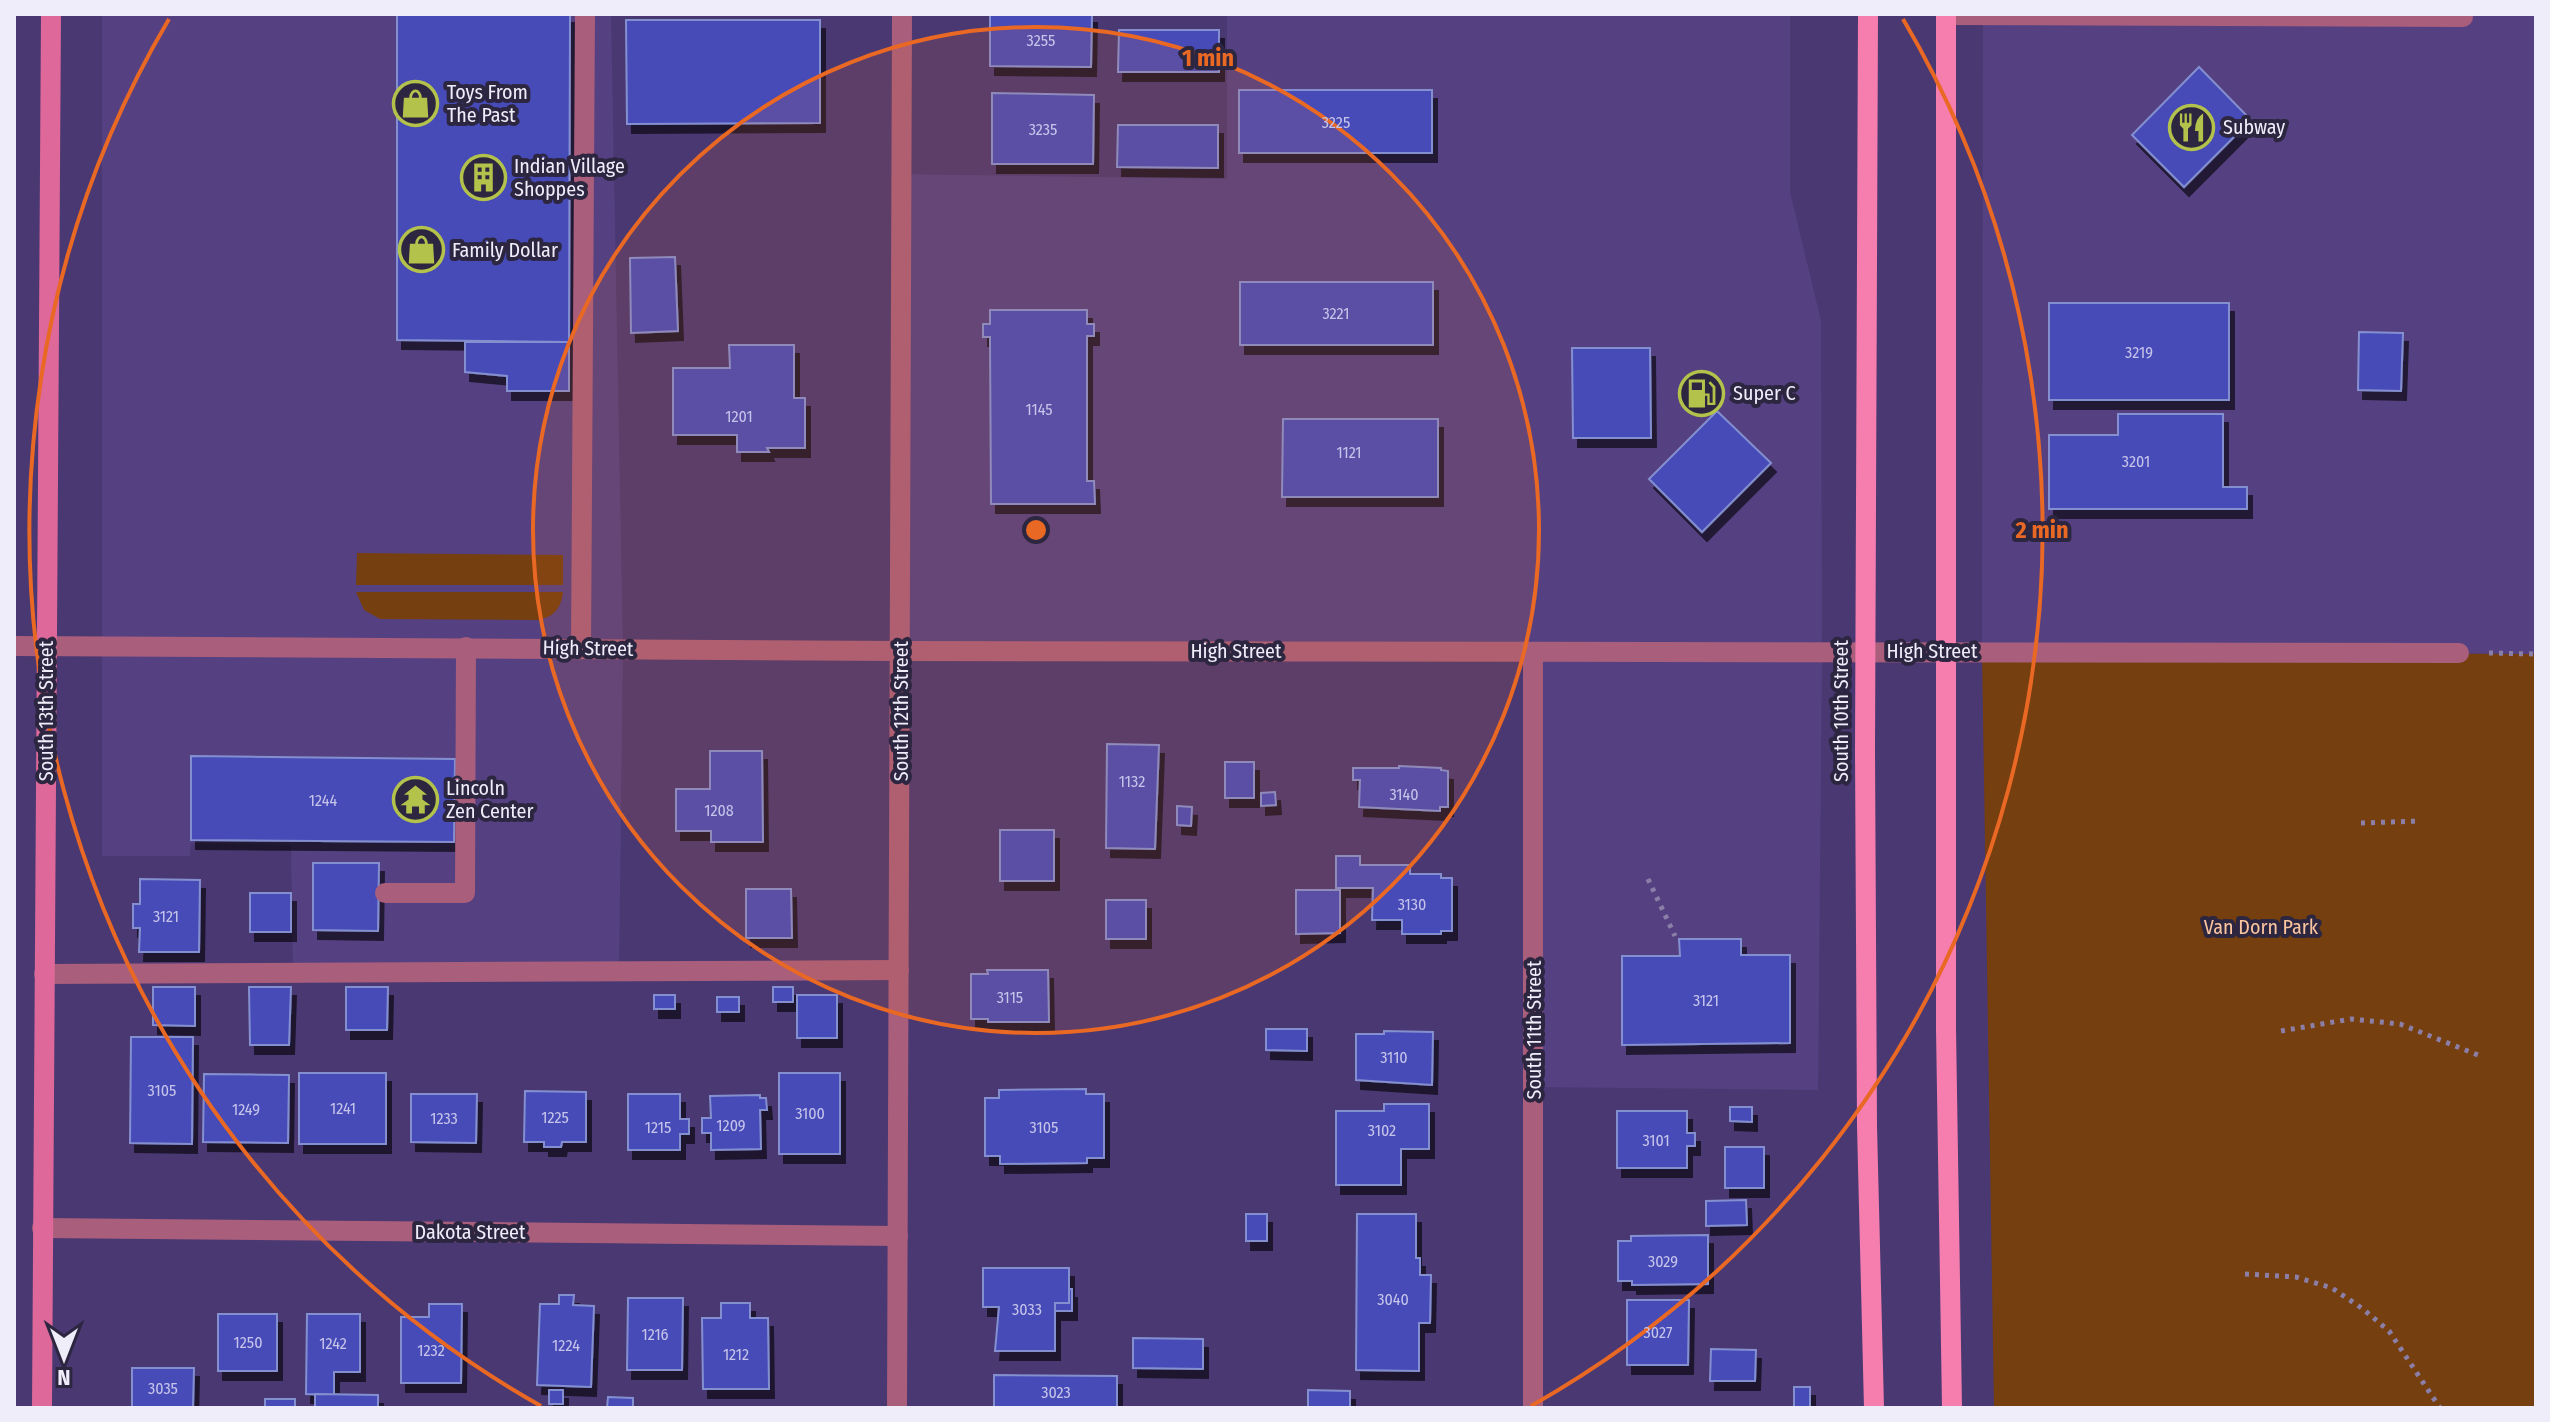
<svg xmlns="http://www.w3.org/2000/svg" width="2550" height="1422" font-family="'Fira Sans Condensed',sans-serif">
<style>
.built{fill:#554182}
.green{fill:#763f0f}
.building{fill:#464bb8;stroke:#848fd0;stroke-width:2;filter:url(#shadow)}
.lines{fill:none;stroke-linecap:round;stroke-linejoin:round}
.path{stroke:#8b7fa8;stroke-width:5;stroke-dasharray:4 6;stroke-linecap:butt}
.lane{stroke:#a95e7b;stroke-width:20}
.street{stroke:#a95e7b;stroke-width:20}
.secondary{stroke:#de6899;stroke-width:20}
.primary{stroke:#f67eaf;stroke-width:20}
.ring{fill:none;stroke:#e96824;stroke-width:4}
.labels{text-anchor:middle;stroke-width:8;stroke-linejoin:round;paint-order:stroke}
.number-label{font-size:16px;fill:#c6c4ea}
.poi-label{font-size:20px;fill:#f0edfb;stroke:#2d2640;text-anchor:start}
.street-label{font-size:20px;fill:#f0edfb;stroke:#2d2640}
.park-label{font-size:20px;fill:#fbc59f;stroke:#2d2640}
.centre{fill:#e96824;stroke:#2d2640;stroke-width:4}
.ring-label{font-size:24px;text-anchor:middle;font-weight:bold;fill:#e96824;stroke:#2d2640;stroke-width:8;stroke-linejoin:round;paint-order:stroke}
</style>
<defs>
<filter id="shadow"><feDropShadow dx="5" dy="9" stdDeviation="0" flood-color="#0009"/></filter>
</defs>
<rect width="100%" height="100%" fill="#4a3872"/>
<!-- built -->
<g class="built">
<path d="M102,14H611L623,649L619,971L293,973L291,845L191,843L190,856H102Z"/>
<path d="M1227,14H1790V192L1821,321L1822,652L1818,1090L1533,1087V652L901,651V174L1227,179Z"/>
<path d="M1983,14H2536V654L1982,652Z"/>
</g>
<!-- green -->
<g class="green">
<path d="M357,553L563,555V585H356Z"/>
<path d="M356,592H563C561,608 554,617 538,620L380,619L364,610Z"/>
<path d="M1982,652L2536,654V1408H1994Z"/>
</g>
<!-- building -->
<g class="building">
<path d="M397,14H570L569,342L397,340Z"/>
<path d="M990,14H1092L1091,67L990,66Z"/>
<path d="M626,20H820V123L627,124Z"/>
<path d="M1119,30H1219V72H1118Z"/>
<path d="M2199,67L2251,120L2184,187L2132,135Z"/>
<rect x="1239" y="90" width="193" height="63"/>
<path d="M992,93L1094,95L1093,164H992Z"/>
<path d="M1118,125H1218V168L1117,167Z"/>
<path d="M675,257L678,331L631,333L630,258Z"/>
<rect x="1240" y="282" width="193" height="63"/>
<rect x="2049" y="303" width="180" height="97"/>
<path d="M990,310H1087V324H1094V336H1087V481H1094L1095,504H991L990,337H983V324H990Z"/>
<path d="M2359,332L2403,333L2401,391L2358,390Z"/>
<path d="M465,342H569V391H507V376L465,372Z"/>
<path d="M729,345H794V398H805V448H767L769,452H737V435H673V368H730Z"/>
<path d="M1572,348H1650L1651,438H1573Z"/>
<path d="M1717,411L1771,463L1702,532L1649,479Z"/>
<path d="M2118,414H2223V487H2247V509H2049V435H2118Z"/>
<path d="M1283,419H1438V497H1282Z"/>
<path d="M1107,744L1159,745L1155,849L1106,848Z"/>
<path d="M710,751H762L763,842H711V831H676V789H710Z"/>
<path d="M191,756L455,759L454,842L191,840Z"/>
<rect x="1225" y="762" width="29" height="36"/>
<path d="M1399,766L1441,768V770L1448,771V807H1440V811L1359,807L1360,780H1353V768H1399Z"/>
<path d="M1275,792L1276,805L1261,806V793Z"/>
<path d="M1177,806L1192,807L1191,826L1177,825Z"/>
<rect x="1000" y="830" width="54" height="51"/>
<path d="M1336,856H1360V865H1410V874H1441V878H1452V931H1441V934H1402V920H1372L1373,888H1336Z"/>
<path d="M313,863H379L378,931L313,930Z"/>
<path d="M140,879L200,880L199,952H139L140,928H133V904H140Z"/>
<path d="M746,889H791L792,938H746Z"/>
<path d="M1296,890H1340V933L1296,934Z"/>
<rect x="250" y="893" width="41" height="39"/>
<rect x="1106" y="900" width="40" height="39"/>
<path d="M1679,939H1741V955H1790V1043L1622,1045V956H1680Z"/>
<path d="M987,970H1048L1049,1022H988V1019H971V974H988Z"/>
<path d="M153,987H195V1026L153,1025Z"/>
<path d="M249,987H291L289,1045H250Z"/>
<path d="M346,987H388L387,1030H346Z"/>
<rect x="773" y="987" width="20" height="15"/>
<rect x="654" y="995" width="21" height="14"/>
<rect x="797" y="995" width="40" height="43"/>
<rect x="717" y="997" width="22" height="15"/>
<path d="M1266,1029H1307V1051L1266,1050Z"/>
<path d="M1384,1031L1433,1032L1432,1085L1356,1080V1034H1384Z"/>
<path d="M131,1037H193L192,1144L130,1143Z"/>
<rect x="299" y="1073" width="87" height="71"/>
<rect x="779" y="1073" width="61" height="81"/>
<path d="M204,1074L289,1075L288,1143L203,1142Z"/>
<path d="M1086,1089V1094H1104V1158H1087V1163L1000,1164V1156H985V1098H999V1090Z"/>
<path d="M525,1091L586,1092V1142H562L561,1147H544V1142H524Z"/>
<path d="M411,1094H477L476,1143L411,1142Z"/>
<path d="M628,1094H680V1119H689V1134H680V1150H628Z"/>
<path d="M760,1095V1098H766L767,1110H760L761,1149L711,1150V1133H702V1118H711L710,1096Z"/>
<path d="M1384,1104H1429V1149H1401V1185H1336V1111H1384Z"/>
<path d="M1730,1107H1752V1122L1730,1121Z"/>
<path d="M1617,1111H1687V1133H1695V1146H1687V1168H1617Z"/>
<rect x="1725" y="1147" width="39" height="41"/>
<path d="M1746,1200L1747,1225L1706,1226V1201Z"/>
<rect x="1246" y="1214" width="21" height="27"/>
<path d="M1357,1214H1416V1258H1420V1275H1431L1430,1323H1419V1371L1356,1370Z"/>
<path d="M1708,1235V1284L1632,1285V1281H1618V1241H1631V1236Z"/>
<path d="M983,1268H1069V1303H1055V1351H995L999,1307H983Z"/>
<path d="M1069,1289H1072V1311H1055V1303H1069Z"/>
<path d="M559,1295H574L573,1305L594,1306L591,1387L537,1385L540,1304H559Z"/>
<path d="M628,1298H683L682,1370H627Z"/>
<path d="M1627,1300H1689L1688,1365H1627Z"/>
<path d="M721,1303H750V1318H768L769,1389H703L702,1318H721Z"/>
<path d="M429,1304H462L461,1383H401V1317H429Z"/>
<rect x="218" y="1314" width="59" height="57"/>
<path d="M307,1314H360V1372H334V1395L306,1394Z"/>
<path d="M1133,1338L1203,1339V1369L1133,1368Z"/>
<path d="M1711,1349L1756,1350L1755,1381H1710Z"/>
<path d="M132,1368H194L193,1408H132Z"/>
<path d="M994,1375L1117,1376V1408H994Z"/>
<path d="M1794,1387H1810V1407L1794,1408Z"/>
<rect x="549" y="1390" width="14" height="14"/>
<path d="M1308,1390L1350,1391V1408H1308Z"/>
<path d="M315,1394L378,1395V1408H315Z"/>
<path d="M608,1397L633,1398V1408H607Z"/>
<rect x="265" y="1399" width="30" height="9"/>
</g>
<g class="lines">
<!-- path -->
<g class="path">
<path d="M2489,653L2536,654"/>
<path d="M2361,823L2421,821"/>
<path d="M1648,879L1675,936"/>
<path d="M2281,1031L2351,1019L2400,1024L2483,1057"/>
<path d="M2245,1274L2296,1277L2332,1288L2363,1309L2389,1331L2440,1408"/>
</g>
<!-- lane -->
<g class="lane">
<path d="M1946,15L2463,17"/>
<path d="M581,648L585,14"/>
<path d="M385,893H465L466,647"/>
<path d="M44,974L899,970"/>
</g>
<!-- street -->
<g class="street">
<path d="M14,646L901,651L2459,653"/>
<path d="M42,1228L898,1236"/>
<path d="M897,1408L902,14"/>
<path d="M1533,1408V652"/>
</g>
<!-- secondary -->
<path class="secondary" d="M42,1408L51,14"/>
<!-- primary -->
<g class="primary">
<path d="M1868,14L1865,750L1867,1126L1874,1408"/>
<path d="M1946,14V1029L1952,1408"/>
</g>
</g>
<!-- distance rings -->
<circle cx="1036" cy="530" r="503" fill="#e96824" fill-opacity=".12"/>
<g class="ring">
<circle cx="1036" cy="530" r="503"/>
<path d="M541 1406A1006 1006 0 0 1 169 19M1903 19A1006 1006 0 0 1 1531 1406"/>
</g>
<!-- icons -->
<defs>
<symbol id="shop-ring" viewBox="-11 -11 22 22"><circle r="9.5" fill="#2d2640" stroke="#b3c24b" stroke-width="1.5"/><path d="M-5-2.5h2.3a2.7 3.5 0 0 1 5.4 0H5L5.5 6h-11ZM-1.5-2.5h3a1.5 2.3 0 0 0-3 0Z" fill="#b3c24b"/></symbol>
<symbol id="restaurant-ring" viewBox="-11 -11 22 22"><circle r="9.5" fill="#2d2640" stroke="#b3c24b" stroke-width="1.5"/><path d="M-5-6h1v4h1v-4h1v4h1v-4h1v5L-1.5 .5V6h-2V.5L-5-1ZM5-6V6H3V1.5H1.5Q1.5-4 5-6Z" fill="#b3c24b"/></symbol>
<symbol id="building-ring" viewBox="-11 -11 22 22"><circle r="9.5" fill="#2d2640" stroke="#b3c24b" stroke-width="1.5"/><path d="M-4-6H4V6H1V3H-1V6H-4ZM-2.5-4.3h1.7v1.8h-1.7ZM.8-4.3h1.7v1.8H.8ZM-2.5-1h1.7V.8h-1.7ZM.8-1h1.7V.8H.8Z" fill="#b3c24b"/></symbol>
<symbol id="fuel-ring" viewBox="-11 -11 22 22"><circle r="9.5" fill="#2d2640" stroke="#b3c24b" stroke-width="1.5"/><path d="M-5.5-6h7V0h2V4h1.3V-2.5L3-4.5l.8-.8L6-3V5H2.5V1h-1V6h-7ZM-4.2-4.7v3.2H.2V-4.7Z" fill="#b3c24b"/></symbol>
<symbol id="temple-ring" viewBox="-11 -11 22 22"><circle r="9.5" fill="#2d2640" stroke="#b3c24b" stroke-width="1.5"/><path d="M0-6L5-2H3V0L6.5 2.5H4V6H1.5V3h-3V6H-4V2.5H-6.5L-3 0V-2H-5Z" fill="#b3c24b"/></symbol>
</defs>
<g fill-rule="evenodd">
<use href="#shop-ring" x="390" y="78" width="51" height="51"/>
<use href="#restaurant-ring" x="2166" y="102" width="51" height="51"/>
<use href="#building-ring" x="458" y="152" width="51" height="51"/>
<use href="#shop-ring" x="396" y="224" width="51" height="51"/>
<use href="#fuel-ring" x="1676" y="368" width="51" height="51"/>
<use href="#temple-ring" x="390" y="774" width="51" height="51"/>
</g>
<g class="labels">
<!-- number labels -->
<g class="number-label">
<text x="1041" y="46">3255</text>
<text x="1336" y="128">3225</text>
<text x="1043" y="135">3235</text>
<text x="1336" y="319">3221</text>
<text x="2139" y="358">3219</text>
<text x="1039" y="415">1145</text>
<text x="739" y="422">1201</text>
<text x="1349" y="458">1121</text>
<text x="2136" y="467">3201</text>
<text x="1132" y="787">1132</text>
<text x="1404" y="800">3140</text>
<text x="323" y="806">1244</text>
<text x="719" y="816">1208</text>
<text x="1412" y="910">3130</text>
<text x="166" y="922">3121</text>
<text x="1010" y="1003">3115</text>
<text x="1706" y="1006">3121</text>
<text x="1394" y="1063">3110</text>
<text x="162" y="1096">3105</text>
<text x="343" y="1114">1241</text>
<text x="246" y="1115">1249</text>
<text x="810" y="1119">3100</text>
<text x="555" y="1123">1225</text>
<text x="444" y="1124">1233</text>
<text x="731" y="1131">1209</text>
<text x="658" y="1133">1215</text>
<text x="1044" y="1133">3105</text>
<text x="1382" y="1136">3102</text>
<text x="1656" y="1146">3101</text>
<text x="1663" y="1267">3029</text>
<text x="1393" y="1305">3040</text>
<text x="1027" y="1315">3033</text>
<text x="1658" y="1338">3027</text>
<text x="655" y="1340">1216</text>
<text x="248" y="1348">1250</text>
<text x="333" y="1349">1242</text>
<text x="566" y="1351">1224</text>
<text x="431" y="1356">1232</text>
<text x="736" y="1360">1212</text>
<text x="163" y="1394">3035</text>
<text x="1056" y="1398">3023</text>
</g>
<!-- poi labels -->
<g class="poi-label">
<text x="447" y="99">Toys From<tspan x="447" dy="23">The Past</tspan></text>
<text x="2223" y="134">Subway</text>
<text x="514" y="173">Indian Village<tspan x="514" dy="23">Shoppes</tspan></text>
<text x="452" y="257">Family Dollar</text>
<text x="1733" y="400">Super C</text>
<text x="446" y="795">Lincoln<tspan x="446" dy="23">Zen Center</tspan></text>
</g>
<!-- street labels -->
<g class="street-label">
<text transform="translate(588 648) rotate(1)" y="7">High Street</text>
<text x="1236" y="658">High Street</text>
<text x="1932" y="658">High Street</text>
<text transform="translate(46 711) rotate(-90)" y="7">South 13th Street</text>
<text transform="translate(901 711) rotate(-90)" y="7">South 12th Street</text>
<text transform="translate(1841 711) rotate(-90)" y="7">South 10th Street</text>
<text transform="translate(1534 1030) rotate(-90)" y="7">South 11th Street</text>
<text x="470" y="1239">Dakota Street</text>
</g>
<!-- park labels -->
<g class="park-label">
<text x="2261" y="934">Van Dorn Park</text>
</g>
</g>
<circle cx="1036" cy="530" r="12" class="centre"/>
<g class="ring-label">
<text x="1208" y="66">1 min</text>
<text x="2042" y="538">2 min</text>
</g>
<!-- border -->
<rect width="2550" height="1422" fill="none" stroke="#f0edfb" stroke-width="32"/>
<!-- north arrow -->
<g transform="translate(64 1358) rotate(180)" stroke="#2d2640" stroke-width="6" paint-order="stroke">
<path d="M0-6L14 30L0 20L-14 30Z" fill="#f0edfb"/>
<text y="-12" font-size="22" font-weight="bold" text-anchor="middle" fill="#f0edfb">N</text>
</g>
</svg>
